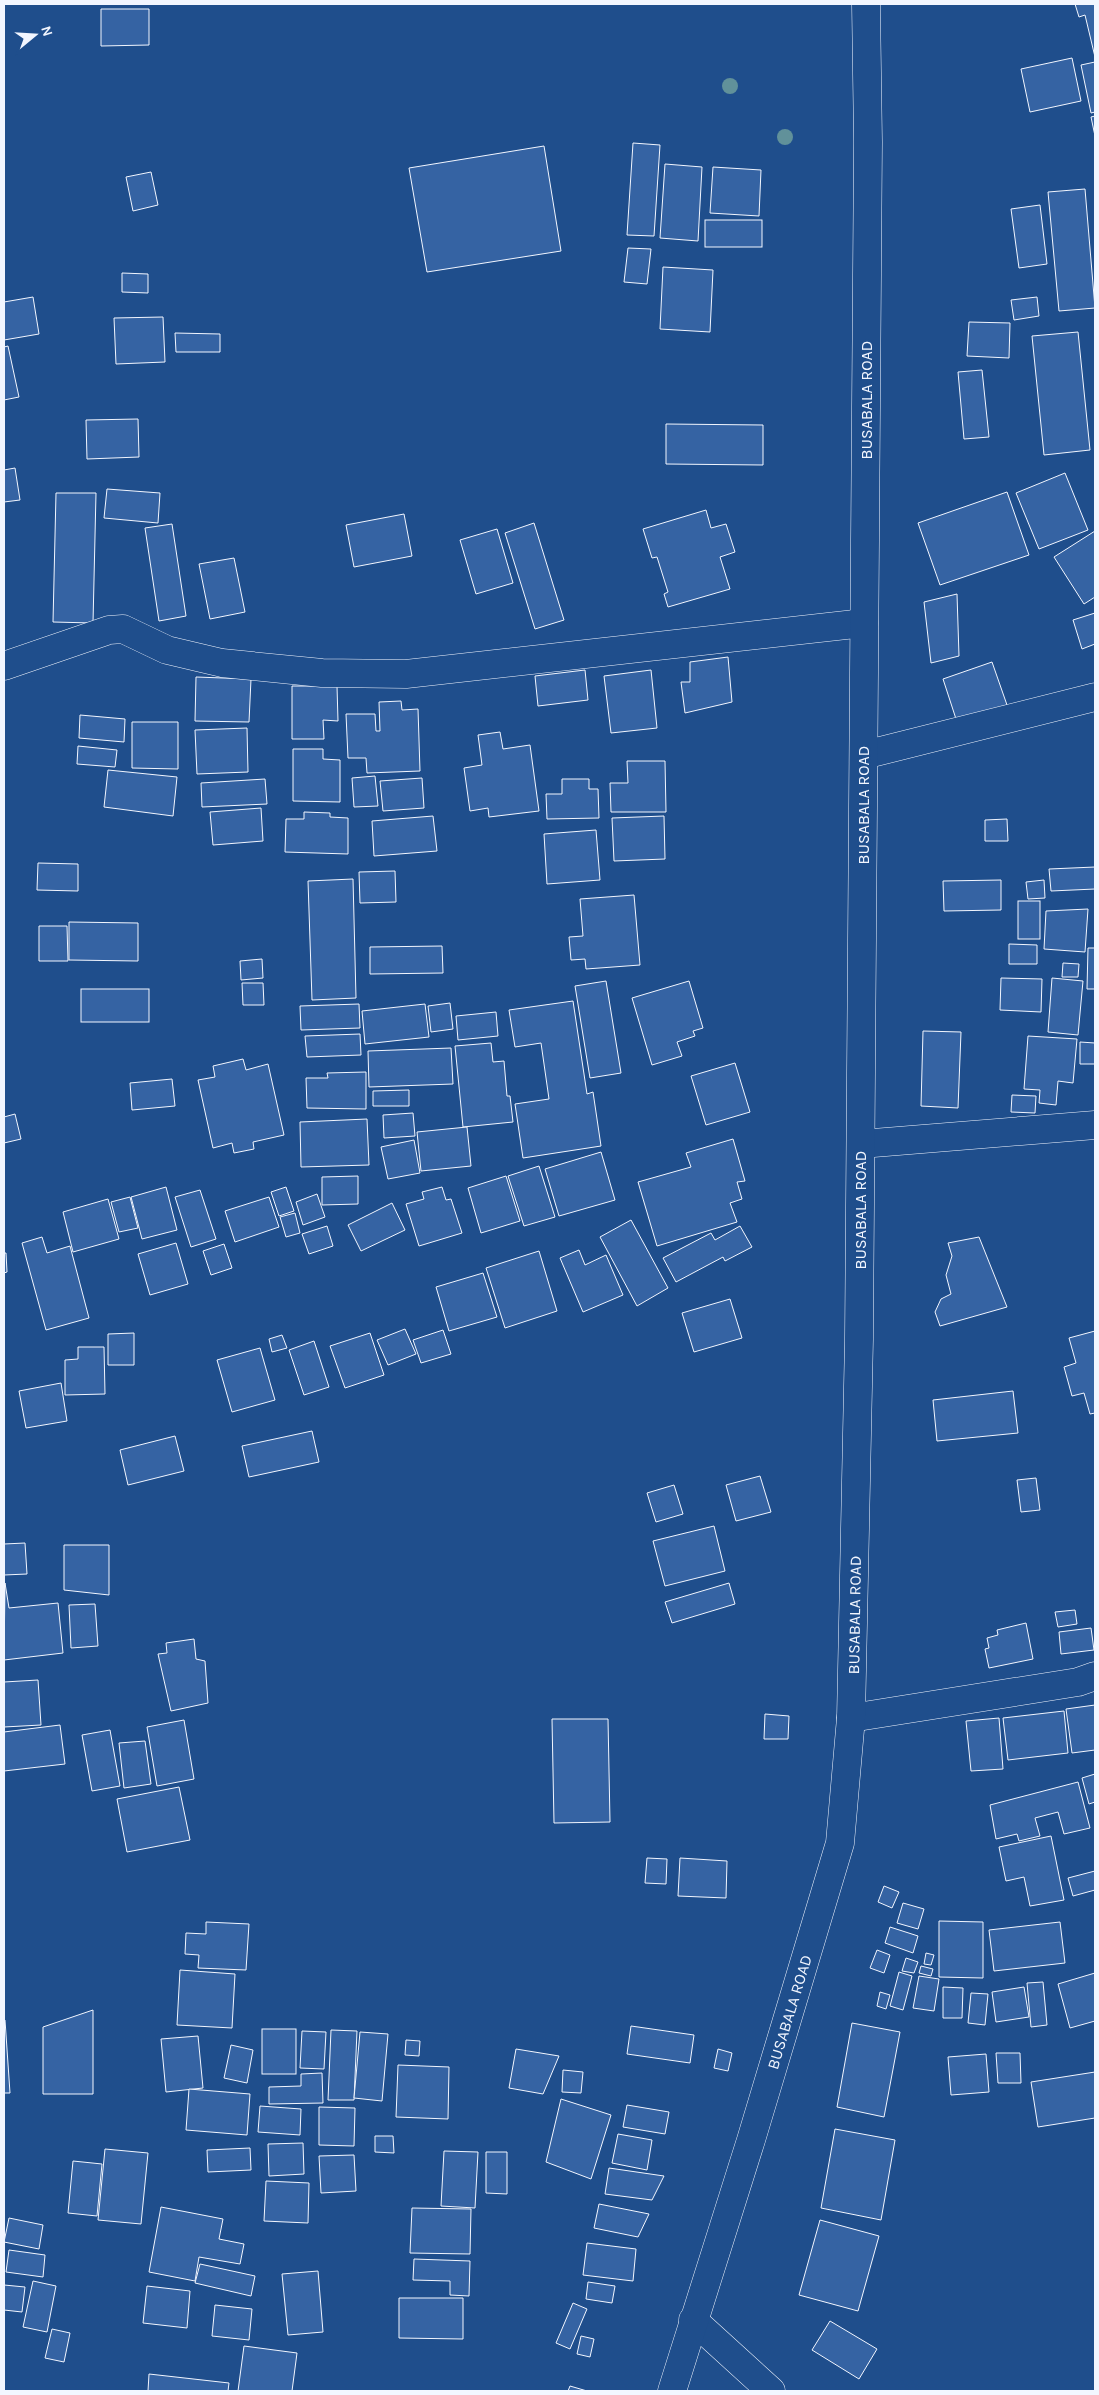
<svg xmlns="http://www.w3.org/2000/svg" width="1099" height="2395" font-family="Karla,sans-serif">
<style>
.building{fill:#3563a3;stroke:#f2f6ff}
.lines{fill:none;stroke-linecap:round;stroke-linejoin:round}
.street-casing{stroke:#f2f6ff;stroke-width:29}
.secondary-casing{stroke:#f2f6ff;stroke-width:29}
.street{stroke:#1f4e8c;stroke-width:28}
.secondary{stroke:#1f4e8c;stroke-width:28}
.tree{fill:#61919a}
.labels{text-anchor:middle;stroke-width:4;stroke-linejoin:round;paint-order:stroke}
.street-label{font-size:16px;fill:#f2f6ff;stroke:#1f4e8c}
</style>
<rect width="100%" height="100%" fill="#1f4e8c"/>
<!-- building -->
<g class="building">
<path d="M1075,4H1095V57L1085,15L1079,17Z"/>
<path d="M101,9H149V45L101,46Z"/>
<path d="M1072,58L1081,101L1030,112L1021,69Z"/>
<path d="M1095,62V112L1091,113L1081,65Z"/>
<path d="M1095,116V136L1091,117Z"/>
<path d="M633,143L660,145L654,236L627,235Z"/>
<path d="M544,146L561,251L427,272L409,168Z"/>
<path d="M665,164L702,167L698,241L660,238Z"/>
<path d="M713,167L761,170L759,216L710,213Z"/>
<path d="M151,172L158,205L133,211L126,177Z"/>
<path d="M1085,189L1095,308L1059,311L1048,192Z"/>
<path d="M1040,205L1047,264L1019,268L1011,209Z"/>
<rect x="705" y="220" width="57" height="27"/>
<path d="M628,248L651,249L647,284L624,282Z"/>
<path d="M663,267L713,270L710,332L660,329Z"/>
<path d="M122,273L148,274V293L122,292Z"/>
<path d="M33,297L39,334L4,340V302Z"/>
<path d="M1037,297L1039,316L1014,320L1011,300Z"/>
<path d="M163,317L165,362L116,364L114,318Z"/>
<path d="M969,322L1010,323L1009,358L967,356Z"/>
<path d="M1078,332L1090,450L1044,455L1032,336Z"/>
<path d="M175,333L220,334V352H176Z"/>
<path d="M8,346L19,397L4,400V347Z"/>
<path d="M982,370L989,437L964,439L958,372Z"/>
<path d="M138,419L139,457L87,459L86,420Z"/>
<path d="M666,424L763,425V465L666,464Z"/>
<path d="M15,468L20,500L4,502V470Z"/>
<path d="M1065,473L1088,530L1039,549L1016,493Z"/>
<path d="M107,489L160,493L158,523L104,518Z"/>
<path d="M1007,492L1029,555L940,585L918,523Z"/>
<path d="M56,493H96L93,623L53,622Z"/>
<path d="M706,510L711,528L726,524L735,552L720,557L730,589L668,607L664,594L668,592L657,557L652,558L643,529Z"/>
<path d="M404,514L412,556L354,567L346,525Z"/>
<path d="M534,523L564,620L535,629L505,533Z"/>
<path d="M172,524L186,616L159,621L145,528Z"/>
<path d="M497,529L513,583L476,594L460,540Z"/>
<path d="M1095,531V597L1084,604L1054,557Z"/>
<path d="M234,558L245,612L210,619L199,564Z"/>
<path d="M957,594L959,656L931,663L924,602Z"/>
<path d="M1095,613V644L1082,649L1073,620Z"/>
<path d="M728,657L732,702L685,713L681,682H690V662Z"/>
<path d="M992,662L1007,705L957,722L943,679Z"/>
<path d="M585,670L588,700L538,706L535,676Z"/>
<path d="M651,670L657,728L611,733L604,676Z"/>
<path d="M196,677L251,679L249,722L195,721Z"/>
<path d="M292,686H337L338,721L323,720L324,739H292Z"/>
<path d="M401,701L402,710L418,709L420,771L367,773L366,758H348L346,714H375L376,731H380L379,702Z"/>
<path d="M80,715L125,719L124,742L79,738Z"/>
<path d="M132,722H178V769L132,768Z"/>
<path d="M247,728L248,772L197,774L195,730Z"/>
<path d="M500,732L503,749L530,745L539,811L489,817L488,808L470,811L464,768L482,765L478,735Z"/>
<path d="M78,746L117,750L115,767L77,764Z"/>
<path d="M293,749H323V759L340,760V802L293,801Z"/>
<path d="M627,761H665L666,812H611L610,783H628Z"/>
<path d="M108,770L177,777L173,816L104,807Z"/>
<path d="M375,776L378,806L354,807L352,778Z"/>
<path d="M422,778L424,808L383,811L380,781Z"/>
<path d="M265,779L267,804L202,807L201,783Z"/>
<path d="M562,779H589V789H598L599,818L547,819L546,794H562Z"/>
<path d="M261,808L263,841L213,845L210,812Z"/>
<path d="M304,812L330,813V817L348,818V854L285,852L286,819H304Z"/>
<path d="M433,816L437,851L374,856L372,821Z"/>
<path d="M664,816L665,859L614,861L612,818Z"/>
<path d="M1007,819L1008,841H985V820Z"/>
<path d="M596,830L600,880L547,884L544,834Z"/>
<path d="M38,863L78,864V891L37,890Z"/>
<path d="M1095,867V889L1051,891L1049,869Z"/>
<path d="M395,871L396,902L360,903L359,872Z"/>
<path d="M353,879L356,998L312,1000L308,881Z"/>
<path d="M1001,880V910L944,911L943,881Z"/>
<path d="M1044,880L1045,898L1028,899L1026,882Z"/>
<path d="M634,895L640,965L586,969L585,959L571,960L569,937L583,936L580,899Z"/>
<rect x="1018" y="901" width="22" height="38"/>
<path d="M1088,909L1085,952L1044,949L1046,911Z"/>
<path d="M69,922L138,923V961L69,960Z"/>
<path d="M39,926H67L68,961H39Z"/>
<path d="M1009,944L1037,945V964H1009Z"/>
<path d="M442,946L443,973L370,974V947Z"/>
<path d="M1088,948H1095V989H1087Z"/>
<path d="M262,959L263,978L241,980L240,961Z"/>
<path d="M1063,963L1079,964L1078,977H1062Z"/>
<path d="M1001,978L1042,979L1041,1012L1000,1010Z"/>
<path d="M1052,978L1083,981L1078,1035L1048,1032Z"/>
<path d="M606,981L621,1073L590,1078L575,986Z"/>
<path d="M689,981L703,1028L693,1031L695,1036L677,1042L682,1056L652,1065L632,998Z"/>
<path d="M242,983H263L264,1005H243Z"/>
<rect x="81" y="989" width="68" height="33"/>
<path d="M573,1001L587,1094L593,1092L601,1146L523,1158L515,1104L549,1099L541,1043L515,1047L509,1010Z"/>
<path d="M450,1003L453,1029L431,1032L428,1006Z"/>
<path d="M359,1004L360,1028L301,1030L300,1006Z"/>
<path d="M425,1004L429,1037L365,1044L362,1011Z"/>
<path d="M496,1012L498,1036L458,1040L456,1016Z"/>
<path d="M923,1031L961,1032L958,1108L921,1106Z"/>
<path d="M360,1034L361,1055L307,1057L305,1036Z"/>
<path d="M1028,1036L1077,1039L1073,1083L1058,1081L1056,1105L1039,1103L1040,1090L1024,1089Z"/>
<path d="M1080,1042L1095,1043V1064H1080Z"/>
<path d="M491,1043L493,1062L504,1061L507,1096H510L513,1122L463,1127L455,1046Z"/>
<path d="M451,1048L453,1084L369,1087L368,1051Z"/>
<path d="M243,1059L246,1070L268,1064L284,1135L253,1142L254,1149L234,1153L232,1143L213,1148L198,1080L215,1077L213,1066Z"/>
<path d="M735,1063L750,1112L706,1125L691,1076Z"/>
<path d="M366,1072V1109L307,1108L306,1078H328L327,1073Z"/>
<path d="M172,1079L175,1106L132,1110L130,1083Z"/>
<path d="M409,1090V1106H373V1091Z"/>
<path d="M1012,1095L1036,1096L1035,1113L1011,1112Z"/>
<path d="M413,1113L415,1136L384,1138L383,1115Z"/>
<path d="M15,1114L21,1139L4,1143V1117Z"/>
<path d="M367,1119L369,1165L301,1167L300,1122Z"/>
<path d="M467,1127L471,1166L421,1171L417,1132Z"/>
<path d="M733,1139L745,1181L737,1182L742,1199L730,1203L737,1222L657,1246L638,1182L691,1167L686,1153Z"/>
<path d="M414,1140L420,1173L388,1179L381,1147Z"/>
<path d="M601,1152L615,1200L559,1216L545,1169Z"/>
<path d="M539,1166L555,1217L524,1226L508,1176Z"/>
<path d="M358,1176V1204L322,1205V1177Z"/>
<path d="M506,1176L520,1221L481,1233L468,1188Z"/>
<path d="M166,1187L177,1230L142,1239L131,1197Z"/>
<path d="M286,1187L294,1211L279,1216L271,1192Z"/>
<path d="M442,1187L446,1200L451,1199L462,1233L419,1246L406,1204L424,1199L422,1192Z"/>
<path d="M200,1190L216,1239L191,1247L175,1197Z"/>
<path d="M317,1194L325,1217L303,1225L296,1202Z"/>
<path d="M130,1197L138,1228L119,1232L111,1202Z"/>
<path d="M269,1197L279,1227L235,1242L225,1211Z"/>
<path d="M108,1199L119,1239L73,1252L63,1212Z"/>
<path d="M392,1203L405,1230L361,1251L348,1225Z"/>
<path d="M295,1213L300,1233L286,1237L280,1217Z"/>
<path d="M631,1220L668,1288L637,1306L600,1237Z"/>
<path d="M327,1226L333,1246L309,1254L302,1234Z"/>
<path d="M740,1226L752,1247L725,1261L723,1257L676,1282L663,1258L711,1233L715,1240Z"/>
<path d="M42,1237L47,1253L70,1246L89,1318L46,1330L22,1243Z"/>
<path d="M979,1237L1007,1307L940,1326L935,1312L941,1299L951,1294L946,1275L952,1256L948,1243Z"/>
<path d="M176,1243L188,1284L150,1295L138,1254Z"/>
<path d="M224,1244L232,1268L211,1275L203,1251Z"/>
<path d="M579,1250L585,1265L606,1255L623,1295L583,1312L560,1258Z"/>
<path d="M539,1251L557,1311L505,1328L486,1268Z"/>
<path d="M4,1253H6L7,1272L4,1273Z"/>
<path d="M483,1273L497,1317L449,1331L436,1287Z"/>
<path d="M730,1299L742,1338L694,1352L682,1313Z"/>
<path d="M405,1329L416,1354L388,1365L377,1340Z"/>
<path d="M443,1330L451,1354L421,1363L413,1340Z"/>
<path d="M1095,1331V1413L1090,1414L1084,1393L1072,1396L1064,1367L1076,1363L1069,1338Z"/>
<path d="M134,1333V1365H108V1334Z"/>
<path d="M370,1333L384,1375L345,1388L330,1346Z"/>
<path d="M282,1335L287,1348L272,1352L269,1339Z"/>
<path d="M314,1341L329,1387L304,1395L289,1350Z"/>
<path d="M78,1347H104L105,1394L65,1395V1360L78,1359Z"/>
<path d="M260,1348L275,1400L232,1412L217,1360Z"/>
<path d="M61,1383L67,1421L26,1428L19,1391Z"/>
<path d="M1013,1391L1018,1433L937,1441L933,1400Z"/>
<path d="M312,1431L319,1462L249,1477L242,1446Z"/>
<path d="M175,1436L184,1471L128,1485L120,1450Z"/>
<path d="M760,1476L771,1512L736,1521L726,1485Z"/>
<path d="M1036,1478L1040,1510L1021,1512L1017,1480Z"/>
<path d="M674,1485L683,1514L656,1522L647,1493Z"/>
<path d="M714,1526L725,1571L665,1586L653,1541Z"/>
<path d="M25,1543L27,1574L4,1575V1544Z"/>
<path d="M64,1545H109V1595L64,1590Z"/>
<path d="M5,1583L9,1608L58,1603L63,1653L4,1660Z"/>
<path d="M729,1583L735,1604L672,1623L665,1602Z"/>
<path d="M95,1604L98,1646L71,1648L69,1605Z"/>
<path d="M1075,1610L1077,1624L1058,1627L1055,1612Z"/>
<path d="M1026,1623L1033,1659L989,1668L985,1649L989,1648L987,1638L998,1635L997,1630Z"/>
<path d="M1091,1628L1094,1650L1061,1654L1059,1632Z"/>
<path d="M194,1639L196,1659L205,1661L208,1703L171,1711L158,1654L167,1653L166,1643Z"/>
<path d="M38,1680L41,1725L4,1727V1682Z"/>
<path d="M1095,1705V1750L1072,1753L1066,1709Z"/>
<path d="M1064,1711L1068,1753L1008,1760L1003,1718Z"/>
<path d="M765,1714L789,1716L788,1739H764Z"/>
<path d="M999,1718L1003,1769L971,1771L966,1721Z"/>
<path d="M552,1719H608L610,1822L554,1823Z"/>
<path d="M184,1720L194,1779L157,1786L147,1727Z"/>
<path d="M60,1725L65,1764L4,1771V1732Z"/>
<path d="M110,1730L120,1786L92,1791L82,1735Z"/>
<path d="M145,1741L151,1784L124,1788L119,1743Z"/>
<path d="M1095,1774V1802L1089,1804L1082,1778Z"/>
<path d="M1078,1782L1090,1828L1064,1834L1058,1812L1035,1818L1040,1836L1019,1841L1017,1834L996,1839L990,1805Z"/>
<path d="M179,1787L190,1840L127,1852L117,1799Z"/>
<path d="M1051,1836L1064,1900L1030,1906L1024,1877L1006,1881L999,1847Z"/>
<path d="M647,1858L667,1859L666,1884L645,1883Z"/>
<path d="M680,1858L727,1861L726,1898L678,1896Z"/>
<path d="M1095,1871V1890L1073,1896L1068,1878Z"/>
<path d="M884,1886L899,1892L892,1908L878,1902Z"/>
<path d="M903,1903L924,1909L918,1929L897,1923Z"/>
<path d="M939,1921L983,1922V1978L939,1977Z"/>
<path d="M206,1922L249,1924L246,1970L198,1968L199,1955L185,1954L186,1933L206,1934Z"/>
<path d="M1060,1922L1065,1963L994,1971L989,1930Z"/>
<path d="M890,1927L918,1936L913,1953L885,1943Z"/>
<path d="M877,1950L890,1955L884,1973L870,1968Z"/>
<path d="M926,1953L934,1955L931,1965L924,1964Z"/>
<path d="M906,1958L918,1962L914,1973L902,1971Z"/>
<path d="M921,1966L933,1969L931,1976L919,1973Z"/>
<path d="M180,1970L235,1974L232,2028L177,2025Z"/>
<path d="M899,1972L912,1976L903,2010L890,2006Z"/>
<path d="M1095,1973V2021L1070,2028L1058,1984Z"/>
<path d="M919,1976L939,1979L934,2011L913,2008Z"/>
<path d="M1043,1982L1047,2025L1031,2027L1027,1983Z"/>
<path d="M943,1987L963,1988L962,2018H943Z"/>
<path d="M1024,1987L1029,2017L996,2022L992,1992Z"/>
<path d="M880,1992L890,1995L886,2009L877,2006Z"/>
<path d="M971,1993L988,1994L985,2025L968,2023Z"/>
<path d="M93,2010V2094H43V2027Z"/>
<path d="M4,2020H5L10,2093H4Z"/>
<path d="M852,2023L900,2032L884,2117L837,2107Z"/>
<path d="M631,2026L694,2035L690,2063L627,2054Z"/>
<rect x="262" y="2029" width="34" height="45"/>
<path d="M331,2030L357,2031L354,2100H328Z"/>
<path d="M302,2031L326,2032L324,2069L300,2068Z"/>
<path d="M360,2032L388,2034L382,2101L354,2098Z"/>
<path d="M198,2036L203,2088L166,2092L161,2039Z"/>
<path d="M406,2040L420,2041L419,2056L405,2055Z"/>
<path d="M231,2045L253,2050L247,2083L224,2078Z"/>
<path d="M516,2049L559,2056L543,2094L509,2088Z"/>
<path d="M718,2049L732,2053L728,2071L714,2068Z"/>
<path d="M996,2053H1020L1021,2083H998Z"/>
<path d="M986,2054L989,2092L951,2095L948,2057Z"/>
<path d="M398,2065L449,2067L448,2119L396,2117Z"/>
<path d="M563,2070L583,2072L581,2093L562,2092Z"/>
<path d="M1095,2072V2118L1038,2127L1031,2082Z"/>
<path d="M322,2073L323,2103L269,2104V2087L301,2086V2074Z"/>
<path d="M189,2089L250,2094L247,2135L186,2130Z"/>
<path d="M561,2099L611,2115L591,2179L546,2162Z"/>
<path d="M627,2105L669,2112L665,2134L623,2127Z"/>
<path d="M260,2106L301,2109L300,2135L258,2132Z"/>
<path d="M319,2107L355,2108L354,2146L319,2145Z"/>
<path d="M835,2129L895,2140L881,2220L821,2208Z"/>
<path d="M618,2134L652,2140L647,2170L612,2163Z"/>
<path d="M375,2136H393L394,2153L375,2152Z"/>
<path d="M303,2143L304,2174L269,2176L268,2144Z"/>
<path d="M250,2148L251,2170L208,2172L207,2150Z"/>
<path d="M105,2149L148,2153L141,2224L98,2220Z"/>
<path d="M444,2151L478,2152L475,2208L441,2206Z"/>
<path d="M486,2152H507V2194L486,2193Z"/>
<path d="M354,2155L356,2191L321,2193L319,2156Z"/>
<path d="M73,2161L102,2164L97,2216L68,2213Z"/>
<path d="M609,2168L664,2176L652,2200L605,2194Z"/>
<path d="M266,2181L309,2183L308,2223L264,2221Z"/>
<path d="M599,2204L649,2214L638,2237L594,2228Z"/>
<path d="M161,2207L223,2219L219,2239L244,2244L240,2264L199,2257L195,2281L149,2272Z"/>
<path d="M412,2208L471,2209L470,2254L410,2253Z"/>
<path d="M9,2218L43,2225L39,2249L4,2242Z"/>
<path d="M820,2220L879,2236L858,2311L799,2295Z"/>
<path d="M587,2243L636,2249L633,2281L583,2275Z"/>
<path d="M9,2250L45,2255L43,2277L6,2272Z"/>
<path d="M414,2259L470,2261L469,2296L450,2295V2281L413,2280Z"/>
<path d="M200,2264L255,2276L251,2296L195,2283Z"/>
<path d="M318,2271L323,2332L288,2335L282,2274Z"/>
<path d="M33,2281L56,2286L47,2332L23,2327Z"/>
<path d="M588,2282L615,2286L612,2303L586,2299Z"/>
<path d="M4,2285L25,2287L22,2312L4,2310Z"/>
<path d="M147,2286L190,2291L187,2328L143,2323Z"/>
<path d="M399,2298H463V2339L399,2338Z"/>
<path d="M573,2303L587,2309L570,2349L556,2343Z"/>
<path d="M215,2305L252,2309L249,2340L212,2336Z"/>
<path d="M830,2321L877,2349L859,2379L812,2350Z"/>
<path d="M52,2329L70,2333L64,2362L45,2358Z"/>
<path d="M581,2336L594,2339L590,2357L577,2354Z"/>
<path d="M244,2346L297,2353L292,2391H238Z"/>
<path d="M149,2374L229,2383L228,2391H148Z"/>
<path d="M570,2386L587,2391H568Z"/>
</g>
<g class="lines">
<defs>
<g id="street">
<path d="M4,666L109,630L123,629L167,650L222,663L322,673L406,674L864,623"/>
<path d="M864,755L1095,697"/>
<path d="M861,1144L1095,1125"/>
<path d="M851,1718L1078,1682L1095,1676"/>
<path d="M693,2320L771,2391"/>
</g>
<path id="secondary" d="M672,2391L751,2140L840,1843L851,1718L859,1339L868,142L866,4"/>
</defs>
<!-- street casing -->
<use href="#street" class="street-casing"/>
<!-- secondary casing -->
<use href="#secondary" class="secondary-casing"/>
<!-- street -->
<use href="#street" class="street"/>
<!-- secondary -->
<use href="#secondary" class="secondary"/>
</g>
<!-- trees -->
<g class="tree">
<circle cx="730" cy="86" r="8"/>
<circle cx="785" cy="137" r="8"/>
</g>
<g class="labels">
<!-- street labels -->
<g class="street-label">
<text transform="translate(866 400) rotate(-90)" y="6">BUSABALA ROAD</text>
<text transform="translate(863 805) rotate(-90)" y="6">BUSABALA ROAD</text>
<text transform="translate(860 1210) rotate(-90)" y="6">BUSABALA ROAD</text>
<text transform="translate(854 1615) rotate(-89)" y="6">BUSABALA ROAD</text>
<text transform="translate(789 2012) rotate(-73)" y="6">BUSABALA ROAD</text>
</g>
</g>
<!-- border -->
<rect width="1099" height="2395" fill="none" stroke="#f2f6ff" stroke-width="10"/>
<!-- north arrow -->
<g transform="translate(35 35) rotate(72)" stroke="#1f4e8c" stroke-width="4" paint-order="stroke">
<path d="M0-4L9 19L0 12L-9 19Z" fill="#f2f6ff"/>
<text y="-8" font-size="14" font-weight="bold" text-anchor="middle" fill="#f2f6ff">N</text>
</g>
</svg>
